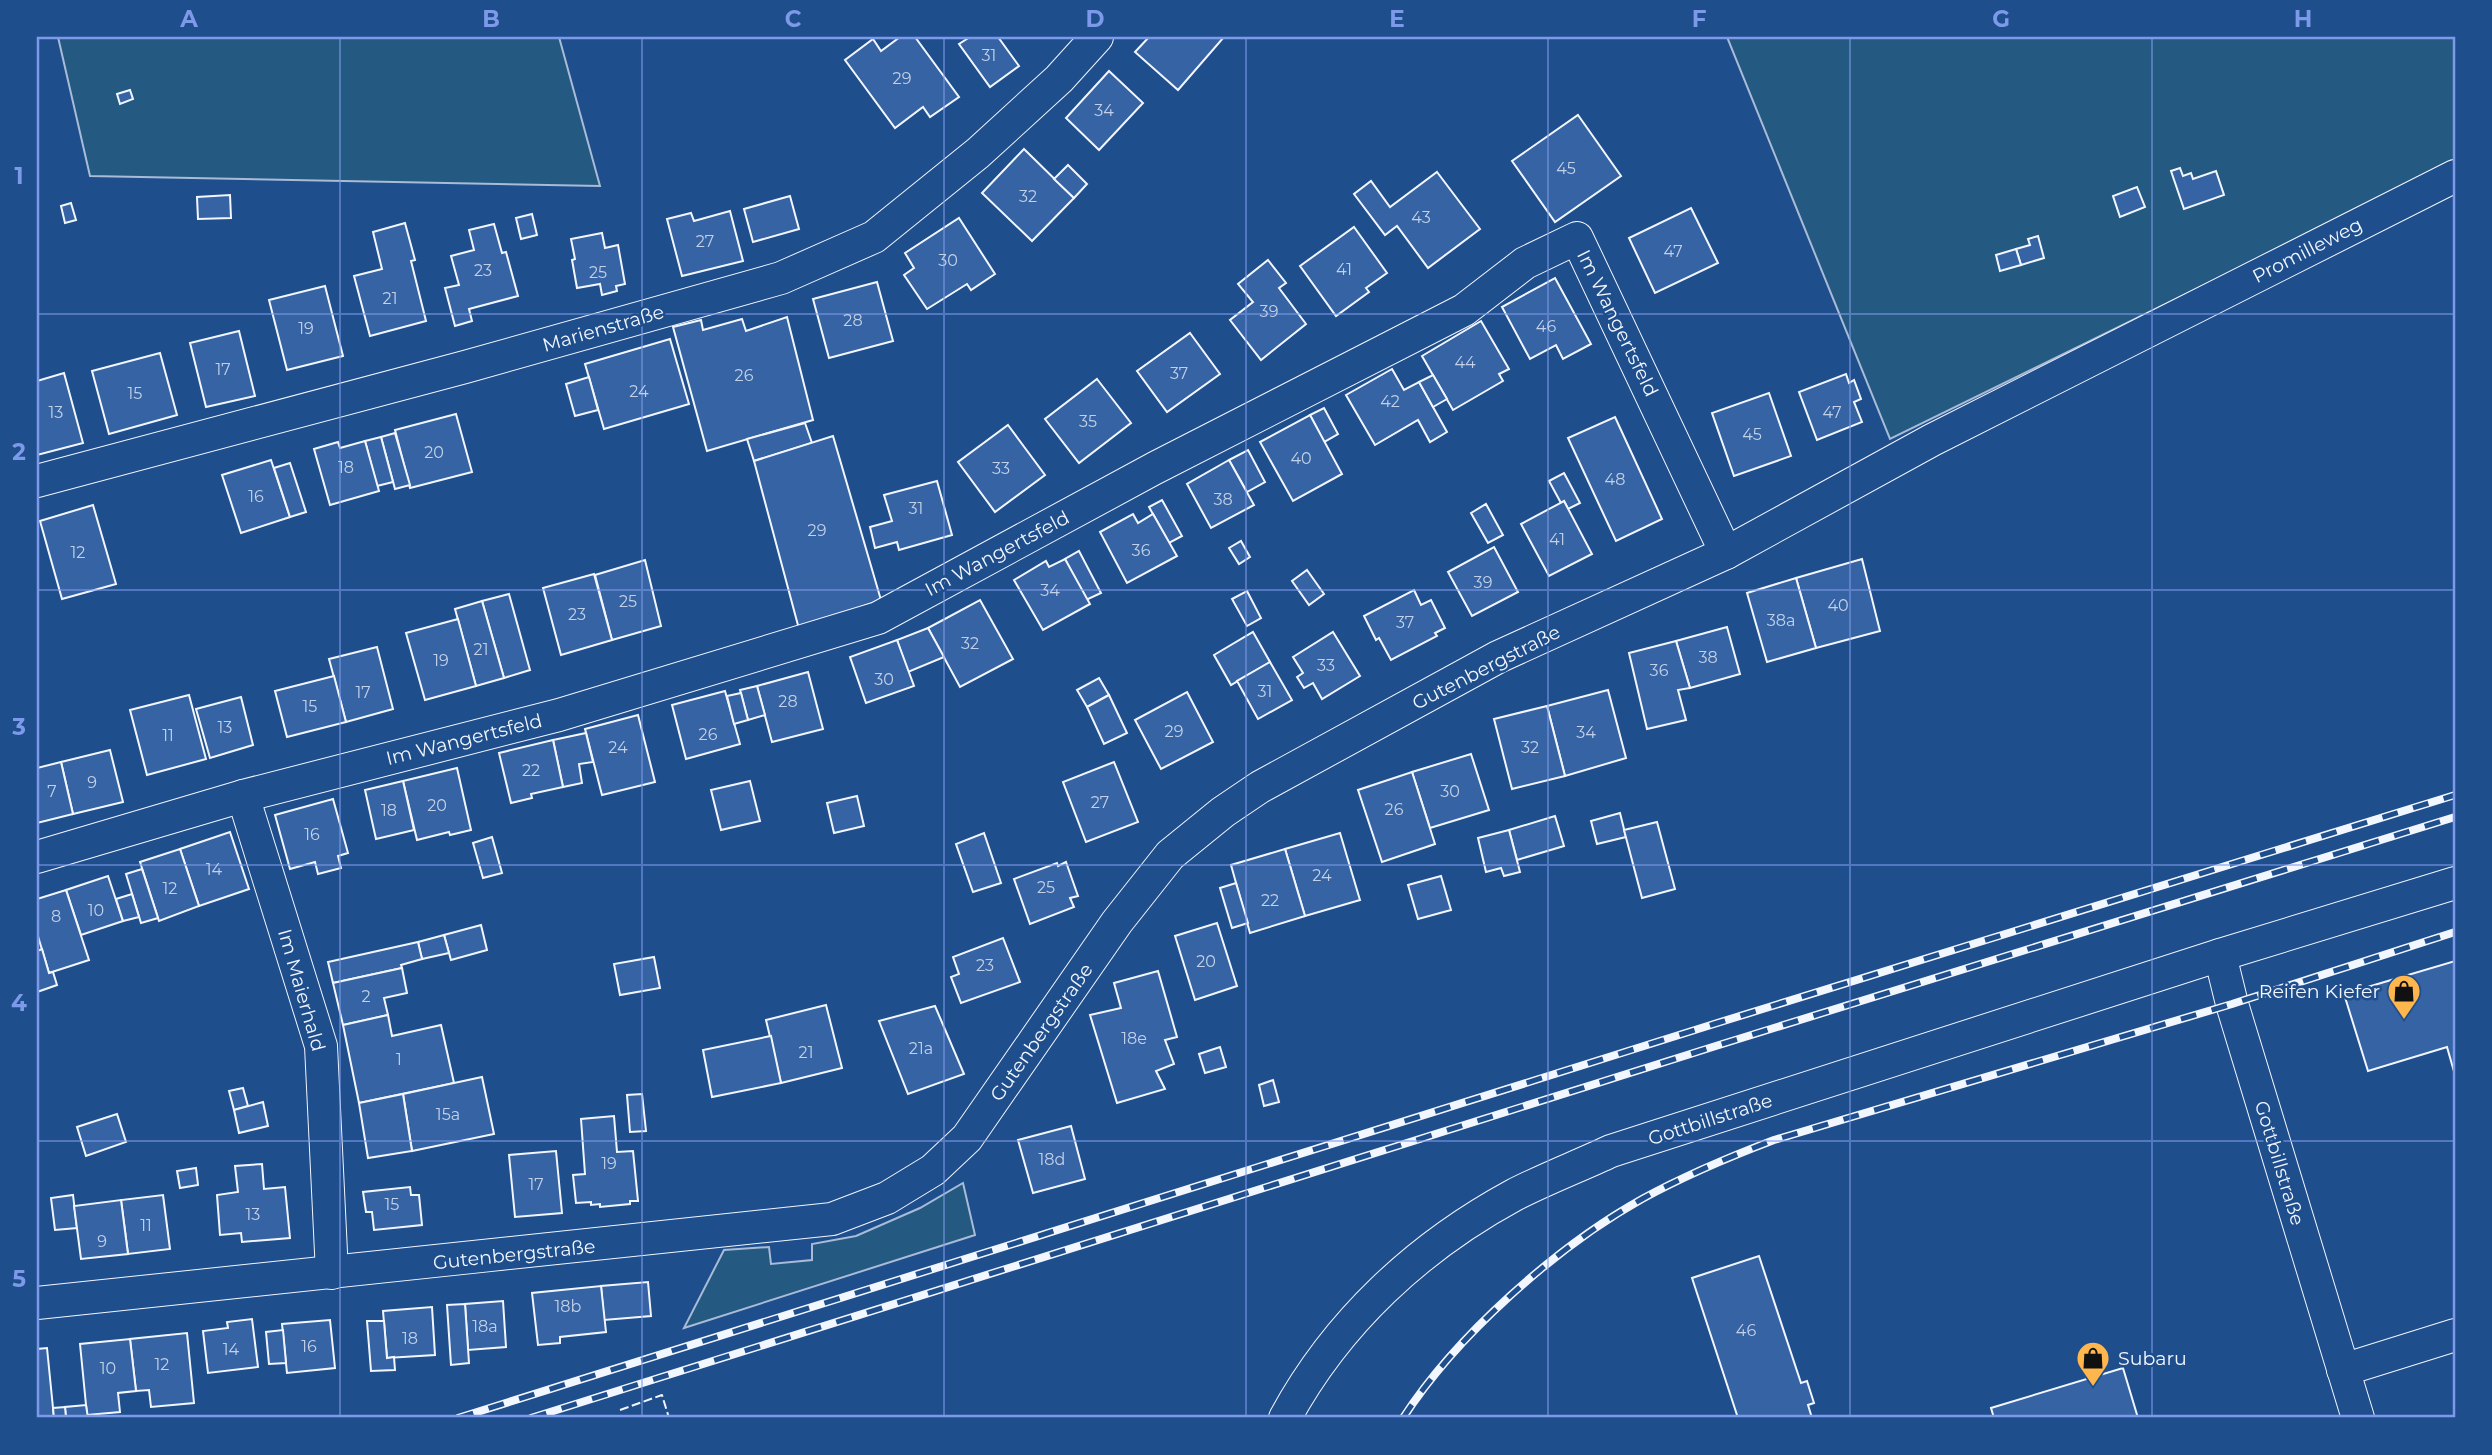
<svg xmlns="http://www.w3.org/2000/svg" width="2492" height="1455" font-family="Montserrat,sans-serif">
<style>
.green{fill:#245a82;stroke:#a8bbd7;stroke-width:2}
.building{fill:#3563a3;stroke:#f2f6ff;stroke-width:2}
.lines{fill:none;stroke-linecap:round;stroke-linejoin:round}
.street-casing{stroke:#f2f6ff;stroke-width:34}
.street{stroke:#1f4e8c;stroke-width:32}
.rail-casing{stroke:#f2f6ff;stroke-width:8}
.rail{stroke:#1f4e8c;stroke-width:5;stroke-dasharray:16;stroke-linecap:butt}
.fence{stroke:#f2f6ff;stroke-width:2;stroke-dasharray:9 3.5;stroke-linecap:butt}
.grid{fill:none;stroke:#7d9aea;stroke-width:2;stroke-opacity:0.55}
.labels{text-anchor:middle;stroke-width:5;stroke-linejoin:round;paint-order:stroke}
.number-label{font-size:16px;fill:#c3d1e8}
.street-label{font-size:19px;fill:#f2f6ff;stroke:#1f4e8c}
.poi-label{font-size:19px;fill:#f2f6ff;stroke:#1f4e8c;text-anchor:end}
.neatline{fill:none;stroke:#7d9aea;stroke-width:2.5}
.grid-label{font-size:23px;text-anchor:middle;font-weight:bold;fill:#7d9aea}
</style>
<rect width="100%" height="100%" fill="#1f4e8c"/>
<!-- green -->
<g class="green">
<path d="M58,37H559L600,186L90,176Z"/>
<path d="M1727,37H2455V162L1890,439Z"/>
<path d="M963,1183L975,1235L684,1328L724,1250L769,1247L771,1264L812,1260V1244L856,1236L920,1208Z"/>
</g>
<!-- building -->
<g class="building">
<path d="M900,37H915L959,97L930,117L923,107L895,128L845,60L873,39L881,51Z"/>
<path d="M970,37H998L1019,66L990,87L959,44Z"/>
<path d="M1149,37H1224L1178,90L1135,52Z"/>
<path d="M1109,71L1143,103L1099,150L1066,118Z"/>
<path d="M130,90L133,99L120,104L117,94Z"/>
<path d="M1578,115L1621,176L1555,222L1512,161Z"/>
<path d="M1024,149L1074,198L1032,241L982,193Z"/>
<path d="M1068,165L1087,184L1074,198L1054,179Z"/>
<path d="M2180,168L2183,176L2191,173L2193,179L2216,171L2224,195L2184,209L2171,171Z"/>
<path d="M1437,172L1480,229L1428,268L1397,226L1385,235L1354,194L1371,181L1390,207Z"/>
<path d="M2137,187L2145,207L2120,217L2113,196Z"/>
<path d="M230,195L231,218L198,219L197,197Z"/>
<path d="M790,196L799,229L753,242L744,209Z"/>
<path d="M71,203L76,220L65,223L61,206Z"/>
<path d="M1691,208L1718,263L1655,293L1629,238Z"/>
<path d="M730,211L743,261L682,276L667,219L691,213L694,221Z"/>
<path d="M532,214L537,235L521,239L516,218Z"/>
<path d="M959,218L995,274L971,290L967,284L927,309L904,275L914,268L905,253Z"/>
<path d="M405,223L415,260L411,261L426,321L370,336L354,276L382,269L373,232Z"/>
<path d="M494,224L502,253L506,252L518,296L469,309L472,321L455,326L445,288L459,285L451,256L474,250L469,230Z"/>
<path d="M1354,227L1387,273L1366,288L1369,292L1336,316L1300,266Z"/>
<path d="M602,233L605,248L618,245L625,284L616,286L617,291L602,295L600,284L577,288L572,260L575,259L571,239Z"/>
<path d="M2038,236L2044,258L2021,265L2016,249L2030,245L2028,239Z"/>
<path d="M2016,249L2021,265L2000,271L1996,255Z"/>
<path d="M1268,260L1286,283L1279,288L1306,324L1261,360L1230,320L1253,302L1238,284Z"/>
<path d="M1555,278L1591,344L1563,359L1556,345L1530,359L1502,307Z"/>
<path d="M877,282L893,341L829,358L813,299Z"/>
<path d="M325,286L343,356L287,370L269,300Z"/>
<path d="M787,317L813,420L707,451L673,327L701,320L703,330L742,319L746,331Z"/>
<path d="M1481,321L1509,369L1499,374L1503,381L1453,410L1422,356Z"/>
<path d="M239,331L255,396L206,407L190,343Z"/>
<path d="M1190,333L1220,374L1167,412L1137,371Z"/>
<path d="M670,339L689,404L604,429L585,364Z"/>
<path d="M160,353L177,415L109,434L92,371Z"/>
<path d="M1392,369L1404,390L1419,382L1447,432L1430,442L1418,420L1375,445L1346,395Z"/>
<path d="M64,373L83,443L37,455V381Z"/>
<path d="M1846,374L1849,383L1854,380L1861,399L1854,402L1862,422L1817,440L1799,392Z"/>
<path d="M1433,375L1447,399L1433,407L1419,382Z"/>
<path d="M589,377L598,410L575,416L566,384Z"/>
<path d="M1097,379L1131,423L1079,463L1045,419Z"/>
<path d="M1769,393L1791,456L1734,476L1712,413Z"/>
<path d="M1324,408L1338,434L1324,442L1310,415Z"/>
<path d="M456,414L472,472L410,488L395,430Z"/>
<path d="M1310,415L1342,474L1293,501L1260,442Z"/>
<path d="M1615,417L1662,519L1616,541L1568,438Z"/>
<path d="M805,423L812,443L754,461L747,439Z"/>
<path d="M1008,425L1045,475L995,512L958,462Z"/>
<path d="M395,433L410,485L395,489L381,437Z"/>
<path d="M833,436L881,600L799,629L754,461Z"/>
<path d="M381,437L393,482L377,486L365,441Z"/>
<path d="M365,441L379,491L330,505L314,449L338,442L340,448Z"/>
<path d="M1248,450L1265,482L1247,492L1229,460Z"/>
<path d="M271,460L290,517L241,533L222,475Z"/>
<path d="M1229,460L1254,505L1211,528L1187,484Z"/>
<path d="M290,463L306,512L290,517L274,468Z"/>
<path d="M1564,473L1580,503L1568,509L1564,501L1561,503L1549,481Z"/>
<path d="M937,481L952,535L899,550L897,542L875,548L870,527L892,521L884,495Z"/>
<path d="M1162,500L1182,536L1169,543L1149,507Z"/>
<path d="M1564,501L1592,554L1549,576L1521,524Z"/>
<path d="M1486,504L1503,535L1488,543L1471,513Z"/>
<path d="M93,505L116,584L62,599L40,521Z"/>
<path d="M1133,514L1138,523L1153,514L1177,556L1127,583L1100,532Z"/>
<path d="M1241,541L1250,557L1239,564L1229,548Z"/>
<path d="M1494,547L1518,592L1472,616L1448,572Z"/>
<path d="M1079,551L1101,593L1086,600L1065,559Z"/>
<path d="M1065,559L1090,604L1043,630L1014,580L1046,561L1049,567Z"/>
<path d="M1862,559L1880,631L1816,648L1796,578Z"/>
<path d="M645,560L661,626L612,640L595,575Z"/>
<path d="M1307,570L1324,594L1309,605L1292,581Z"/>
<path d="M594,574L612,640L561,655L543,588Z"/>
<path d="M1796,578L1816,648L1767,662L1747,593Z"/>
<path d="M1414,590L1421,605L1431,600L1445,628L1435,633L1437,636L1391,660L1379,638L1376,640L1364,616Z"/>
<path d="M1247,591L1261,618L1247,626L1232,599Z"/>
<path d="M509,594L530,670L504,678L482,601Z"/>
<path d="M980,600L1013,659L960,687L928,628Z"/>
<path d="M482,601L504,678L476,686L455,609Z"/>
<path d="M458,619L476,686L425,700L406,633Z"/>
<path d="M1727,627L1740,674L1690,688L1676,641Z"/>
<path d="M928,628L944,657L908,672L897,640Z"/>
<path d="M1253,632L1270,662L1231,685L1214,655Z"/>
<path d="M1333,632L1360,676L1322,699L1313,683L1304,688L1297,677L1303,673L1293,657Z"/>
<path d="M897,640L914,686L866,703L850,657Z"/>
<path d="M1676,641L1690,688L1678,690L1686,720L1647,729L1629,653Z"/>
<path d="M377,647L393,709L346,722L329,659Z"/>
<path d="M1270,662L1292,700L1258,719L1237,681Z"/>
<path d="M808,672L823,729L772,742L757,686Z"/>
<path d="M334,676L346,722L287,737L275,691Z"/>
<path d="M1099,678L1109,695L1087,707L1077,690Z"/>
<path d="M757,686L765,715L748,720L740,690Z"/>
<path d="M1608,690L1626,758L1565,776L1547,706Z"/>
<path d="M725,691L740,744L686,759L672,705Z"/>
<path d="M1187,692L1213,742L1161,769L1135,720Z"/>
<path d="M741,693L748,720L734,724L727,696Z"/>
<path d="M189,695L206,759L147,775L130,710Z"/>
<path d="M1109,695L1127,733L1104,744L1087,707Z"/>
<path d="M241,697L253,745L210,758L196,709Z"/>
<path d="M1547,706L1565,776L1512,789L1494,719Z"/>
<path d="M638,715L655,782L602,795L585,729Z"/>
<path d="M586,733L593,762L579,764L582,783L563,787L553,740Z"/>
<path d="M553,740L563,787L531,794L532,798L511,803L499,753Z"/>
<path d="M110,750L123,802L73,814L61,762Z"/>
<path d="M1471,754L1489,810L1430,828L1412,772Z"/>
<path d="M61,762L73,814L37,823V768Z"/>
<path d="M1114,762L1138,822L1086,842L1063,782Z"/>
<path d="M457,768L471,830L450,835L449,832L417,840L403,781Z"/>
<path d="M1412,772L1435,844L1382,862L1358,790Z"/>
<path d="M403,781L414,830L376,839L365,790Z"/>
<path d="M750,781L760,821L721,830L711,790Z"/>
<path d="M857,796L864,826L834,833L827,803Z"/>
<path d="M333,799L348,853L338,856L341,868L318,874L315,862L290,869L275,815Z"/>
<path d="M1620,813L1626,837L1597,844L1591,821Z"/>
<path d="M1555,816L1564,846L1517,860L1509,830Z"/>
<path d="M1657,822L1675,889L1642,898L1624,830Z"/>
<path d="M1509,830L1520,872L1504,876L1501,868L1486,872L1478,838Z"/>
<path d="M230,832L249,889L199,906L180,849Z"/>
<path d="M984,833L1001,883L973,892L956,844Z"/>
<path d="M1340,833L1360,900L1305,916L1285,849Z"/>
<path d="M492,837L502,873L483,878L473,843Z"/>
<path d="M180,849L199,906L159,921L140,862Z"/>
<path d="M1285,849L1305,916L1250,933L1231,865Z"/>
<path d="M1066,862L1078,896L1070,898L1074,907L1030,924L1014,879L1057,863L1058,866Z"/>
<path d="M142,869L158,918L141,923L126,874Z"/>
<path d="M108,876L123,921L81,935L66,890Z"/>
<path d="M1441,876L1451,910L1418,919L1408,885Z"/>
<path d="M1236,883L1248,923L1232,928L1220,888Z"/>
<path d="M66,890L89,960L49,973L37,933V899Z"/>
<path d="M132,894L139,917L123,921L116,899Z"/>
<path d="M1217,923L1237,986L1195,1000L1175,936Z"/>
<path d="M481,925L487,950L451,960L444,935Z"/>
<path d="M444,935L449,953L422,959L418,942Z"/>
<path d="M1003,938L1020,982L961,1003L951,977L959,974L953,957Z"/>
<path d="M418,942L422,959L401,965L402,968L333,983L328,962Z"/>
<path d="M42,949L49,973L53,972L57,985L37,992V951Z"/>
<path d="M654,957L660,988L620,995L614,964Z"/>
<path d="M2455,961V1075L2447,1047L2368,1071L2344,994Z"/>
<path d="M402,968L407,993L384,998L388,1015L343,1025L333,983Z"/>
<path d="M1158,971L1177,1037L1165,1040L1174,1064L1156,1071L1165,1089L1117,1103L1090,1015L1121,1008L1114,983Z"/>
<path d="M826,1005L842,1068L781,1083L766,1020Z"/>
<path d="M935,1006L964,1074L908,1094L879,1021Z"/>
<path d="M388,1015L392,1036L441,1025L454,1083L359,1103L343,1025Z"/>
<path d="M771,1036L781,1083L712,1097L703,1050Z"/>
<path d="M1220,1047L1226,1067L1205,1073L1199,1054Z"/>
<path d="M482,1077L494,1134L412,1151L403,1094Z"/>
<path d="M1273,1080L1279,1102L1264,1106L1259,1085Z"/>
<path d="M243,1088L248,1106L234,1110L229,1091Z"/>
<path d="M403,1094L412,1151L368,1158L359,1103Z"/>
<path d="M642,1094L646,1131L630,1132L627,1095Z"/>
<path d="M263,1102L268,1126L239,1133L234,1110Z"/>
<path d="M117,1114L126,1142L86,1156L77,1127Z"/>
<path d="M614,1116L617,1152L633,1151L638,1201H630V1204L600,1207V1204L591,1205V1202L576,1203L573,1175L585,1174L581,1119Z"/>
<path d="M1071,1126L1085,1179L1033,1193L1018,1140Z"/>
<path d="M556,1151L562,1213L515,1217L509,1155Z"/>
<path d="M262,1164L264,1189L285,1187L290,1238L242,1242L241,1233L220,1235L217,1195L238,1192L235,1166Z"/>
<path d="M196,1168L198,1185L180,1188L177,1171Z"/>
<path d="M410,1187L411,1195H419L422,1225L374,1230L372,1212H366L363,1192Z"/>
<path d="M73,1195L77,1228L55,1230L51,1198Z"/>
<path d="M163,1195L170,1249L128,1254L121,1200Z"/>
<path d="M121,1200L128,1254L81,1259L74,1206Z"/>
<path d="M1759,1256L1801,1383L1807,1381L1814,1403L1808,1405L1812,1418H1738L1692,1278Z"/>
<path d="M648,1282L651,1316L604,1320L601,1286Z"/>
<path d="M601,1286L606,1332L560,1337V1343L538,1345L532,1293Z"/>
<path d="M503,1301L506,1347L468,1350L465,1304Z"/>
<path d="M465,1304L469,1363L451,1365L447,1305Z"/>
<path d="M432,1307L435,1355L387,1358L383,1311Z"/>
<path d="M252,1319L258,1367L208,1373L203,1331L228,1328L227,1322Z"/>
<path d="M330,1320L335,1368L287,1373L282,1324Z"/>
<path d="M367,1321H384L387,1358L394,1357L395,1370L371,1371Z"/>
<path d="M283,1330L286,1363L269,1364L266,1332Z"/>
<path d="M187,1333L194,1403L151,1407L149,1390L136,1391L130,1339Z"/>
<path d="M130,1339L136,1391L118,1393L120,1412L87,1415L80,1344Z"/>
<path d="M47,1348L54,1418H37V1349Z"/>
<path d="M2123,1368L2138,1418H1994L1991,1408Z"/>
<path d="M86,1405L88,1418H66L65,1407Z"/>
<path d="M65,1407L66,1418H51H54L53,1408Z"/>
</g>
<g class="lines">
<defs>
<g id="street">
<path d="M37,481L465,367L781,278L874,237L978,153L1059,79L1097,37"/>
<path d="M243,796L321,1046L332,1273"/>
<path d="M37,857L243,796L559,715L878,618L1155,468L1464,310L1525,263L1577,238L1726,553"/>
<path d="M2220,955L2232,1004L2358,1418"/>
<path d="M37,1303L832,1219L887,1198L933,1170L967,1138L1117,922L1170,855L1223,812L1260,787L1498,657L1726,553L1932,440L2455,176"/>
<path d="M2343,1370L2455,1335"/>
<path d="M1285,1418C1337,1322 1418,1247 1514,1195C1545,1179 1579,1166 1611,1151L2220,955L2455,883"/>
</g>
</defs>
<!-- street casing -->
<use href="#street" class="street-casing"/>
<!-- street -->
<use href="#street" class="street"/>
<defs>
<g id="rail">
<path d="M458,1418L1714,1024L2455,795"/>
<path d="M531,1418L1719,1045L2455,817"/>
<path d="M1403,1418C1456,1336 1556,1247 1642,1199C1684,1176 1729,1157 1774,1140L2232,1004L2455,932"/>
</g>
</defs>
<!-- rail casing -->
<use href="#rail" class="rail-casing"/>
<!-- rail -->
<use href="#rail" class="rail"/>
<!-- fence -->
<path class="fence" d="M620,1410L662,1395L669,1418"/>
</g>
<!-- grid -->
<path class="grid" d="M340,37V1418M642,37V1418M944,37V1418M1246,37V1418M1548,37V1418M1850,37V1418M2152,37V1418M37,314H2455M37,590H2455M37,865H2455M37,1141H2455"/>
<!-- icons -->
<defs>
<symbol id="shop-pin" viewBox="-11 -11 22 30"><path d="M0 17L-7.5 6A9.5 9.5 0 1 1 7.5 6Z" fill="#ffb74d" stroke="#1f4e8c"/><path d="M-5-2.5h2.3a2.7 3.5 0 0 1 5.4 0H5L5.5 6h-11ZM-1.5-2.5h3a1.5 2.3 0 0 0-3 0Z" fill="#111"/></symbol>
</defs>
<g fill-rule="evenodd">
<use href="#shop-pin" x="2385" y="972" width="38" height="52"/>
<use href="#shop-pin" x="2074" y="1339" width="38" height="52"/>
</g>
<g class="labels">
<!-- number labels -->
<g class="number-label">
<text x="989" y="61">31</text>
<text x="902" y="84">29</text>
<text x="1104" y="116">34</text>
<text x="1566" y="174">45</text>
<text x="1028" y="202">32</text>
<text x="1421" y="223">43</text>
<text x="705" y="247">27</text>
<text x="1673" y="257">47</text>
<text x="948" y="266">30</text>
<text x="1344" y="275">41</text>
<text x="483" y="276">23</text>
<text x="598" y="278">25</text>
<text x="390" y="304">21</text>
<text x="1269" y="317">39</text>
<text x="853" y="326">28</text>
<text x="1546" y="332">46</text>
<text x="306" y="334">19</text>
<text x="1465" y="368">44</text>
<text x="223" y="375">17</text>
<text x="1179" y="379">37</text>
<text x="744" y="381">26</text>
<text x="639" y="397">24</text>
<text x="135" y="399">15</text>
<text x="1390" y="407">42</text>
<text x="56" y="418">13</text>
<text x="1832" y="418">47</text>
<text x="1088" y="427">35</text>
<text x="1752" y="440">45</text>
<text x="434" y="458">20</text>
<text x="1301" y="464">40</text>
<text x="346" y="473">18</text>
<text x="1001" y="474">33</text>
<text x="1615" y="485">48</text>
<text x="256" y="502">16</text>
<text x="1223" y="505">38</text>
<text x="916" y="514">31</text>
<text x="817" y="536">29</text>
<text x="1557" y="545">41</text>
<text x="1141" y="556">36</text>
<text x="78" y="558">12</text>
<text x="1483" y="588">39</text>
<text x="1050" y="596">34</text>
<text x="628" y="607">25</text>
<text x="1838" y="611">40</text>
<text x="577" y="620">23</text>
<text x="1781" y="626">38a</text>
<text x="1405" y="628">37</text>
<text x="970" y="649">32</text>
<text x="481" y="655">21</text>
<text x="1708" y="663">38</text>
<text x="441" y="666">19</text>
<text x="1326" y="671">33</text>
<text x="1659" y="676">36</text>
<text x="884" y="685">30</text>
<text x="1265" y="697">31</text>
<text x="363" y="698">17</text>
<text x="788" y="707">28</text>
<text x="310" y="712">15</text>
<text x="225" y="733">13</text>
<text x="1174" y="737">29</text>
<text x="1586" y="738">34</text>
<text x="708" y="740">26</text>
<text x="168" y="741">11</text>
<text x="618" y="753">24</text>
<text x="1530" y="753">32</text>
<text x="531" y="776">22</text>
<text x="92" y="788">9</text>
<text x="52" y="797">7</text>
<text x="1450" y="797">30</text>
<text x="1100" y="808">27</text>
<text x="437" y="811">20</text>
<text x="1394" y="815">26</text>
<text x="389" y="816">18</text>
<text x="312" y="840">16</text>
<text x="214" y="875">14</text>
<text x="1322" y="881">24</text>
<text x="1046" y="893">25</text>
<text x="170" y="894">12</text>
<text x="1270" y="906">22</text>
<text x="96" y="916">10</text>
<text x="56" y="922">8</text>
<text x="1206" y="967">20</text>
<text x="985" y="971">23</text>
<text x="366" y="1002">2</text>
<text x="1134" y="1044">18e</text>
<text x="921" y="1054">21a</text>
<text x="806" y="1058">21</text>
<text x="399" y="1065">1</text>
<text x="448" y="1120">15a</text>
<text x="1052" y="1165">18d</text>
<text x="609" y="1169">19</text>
<text x="536" y="1190">17</text>
<text x="392" y="1210">15</text>
<text x="253" y="1220">13</text>
<text x="146" y="1231">11</text>
<text x="102" y="1247">9</text>
<text x="568" y="1312">18b</text>
<text x="485" y="1332">18a</text>
<text x="1746" y="1336">46</text>
<text x="410" y="1344">18</text>
<text x="309" y="1352">16</text>
<text x="231" y="1355">14</text>
<text x="162" y="1370">12</text>
<text x="108" y="1374">10</text>
</g>
<!-- street labels -->
<g class="street-label">
<text transform="translate(2307 250) rotate(-27)" y="7">Promilleweg</text>
<text transform="translate(1618 323) rotate(64)" y="7">Im Wangertsfeld</text>
<text transform="translate(603 328) rotate(-16)" y="7">Marienstraße</text>
<text transform="translate(997 553) rotate(-28)" y="7">Im Wangertsfeld</text>
<text transform="translate(1486 667) rotate(-27)" y="7">Gutenbergstraße</text>
<text transform="translate(464 739) rotate(-14)" y="7">Im Wangertsfeld</text>
<text transform="translate(302 990) rotate(74)" y="7">Im Maierhald</text>
<text transform="translate(1041 1032) rotate(-55)" y="7">Gutenbergstraße</text>
<text transform="translate(1710 1119) rotate(-18)" y="7">Gottbillstraße</text>
<text transform="translate(2280 1163) rotate(73)" y="7">Gottbillstraße</text>
<text transform="translate(514 1254) rotate(-6)" y="7">Gutenbergstraße</text>
</g>
<!-- poi labels -->
<g class="poi-label">
<text x="2380" y="998">Reifen Kiefer</text>
<text x="2118" y="1365" text-anchor="start">Subaru</text>
</g>
</g>
<!-- border -->
<rect width="2492" height="1455" fill="none" stroke="#1f4e8c" stroke-width="77"/>
<rect x="38" y="38" width="2416" height="1378" class="neatline"/>
<g class="grid-label">
<text x="189" y="27">A</text>
<text x="491" y="27">B</text>
<text x="793" y="27">C</text>
<text x="1095" y="27">D</text>
<text x="1397" y="27">E</text>
<text x="1699" y="27">F</text>
<text x="2001" y="27">G</text>
<text x="2303" y="27">H</text>
<text x="19" y="184">1</text>
<text x="19" y="460">2</text>
<text x="19" y="735">3</text>
<text x="19" y="1011">4</text>
<text x="19" y="1287">5</text>
</g>
</svg>
